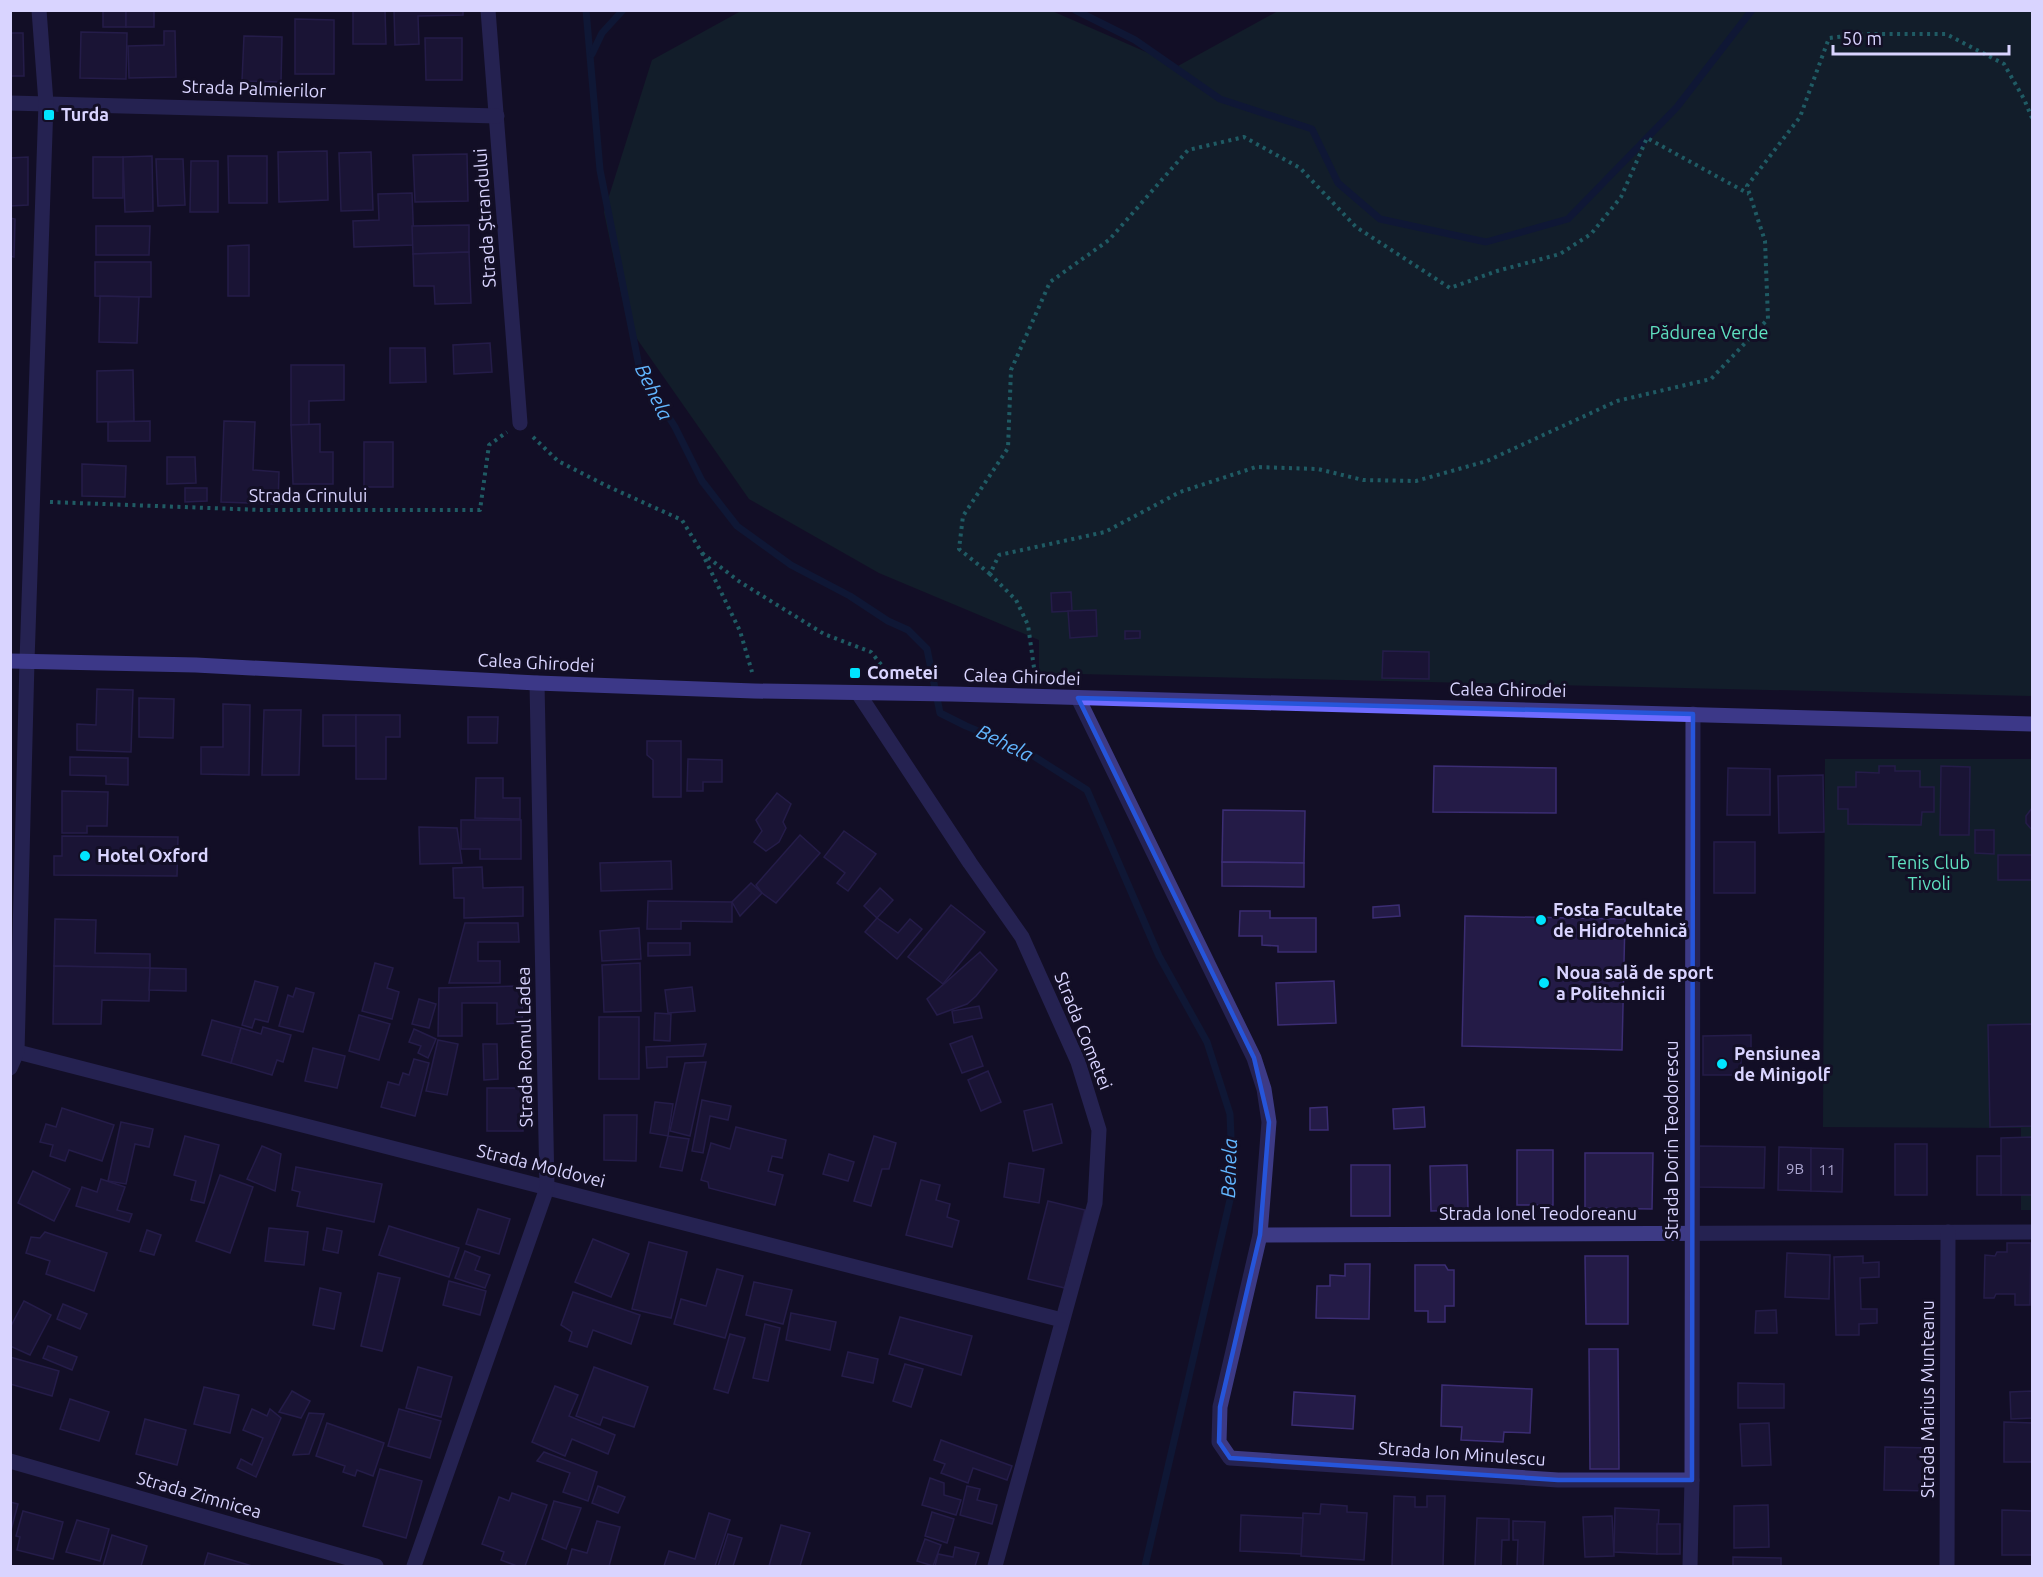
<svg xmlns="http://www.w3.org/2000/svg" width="2043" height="1577" font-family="Ubuntu,sans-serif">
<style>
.green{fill:#12302f}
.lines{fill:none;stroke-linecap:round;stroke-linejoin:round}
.stream{stroke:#0c2248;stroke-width:7}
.building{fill:#241b47;stroke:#3b2d73;stroke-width:1.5}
.path{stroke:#2fb8b0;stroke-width:4;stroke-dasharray:3 4.5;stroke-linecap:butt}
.street{stroke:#3d3a85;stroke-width:15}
.secondary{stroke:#6f6bff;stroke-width:15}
.marked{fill:none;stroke:#2655da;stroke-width:4.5;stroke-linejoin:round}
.poi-dot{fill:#00e5ff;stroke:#130f26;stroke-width:2}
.labels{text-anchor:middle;stroke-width:6;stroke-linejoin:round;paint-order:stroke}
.number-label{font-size:15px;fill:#aca6d1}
.street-label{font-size:18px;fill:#d9d4ff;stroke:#130f26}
.poi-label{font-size:18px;font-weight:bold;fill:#d9d4ff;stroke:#130f26;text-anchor:start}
.park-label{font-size:18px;fill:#5fe0c0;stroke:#130f26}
.water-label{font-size:20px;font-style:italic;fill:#62b6ff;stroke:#130f26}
</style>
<rect width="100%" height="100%" fill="#130f26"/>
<!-- green -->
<g class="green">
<path d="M741,11H1052L1178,66L1278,11H2032V696L1039,673V640L879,573L749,499L628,326L604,212L652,60Z"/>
<path d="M1825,759H2032V1210H2021V1128L1823,1127Z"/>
</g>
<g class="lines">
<!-- stream -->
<g class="stream">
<path d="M586,10L600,170L640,371L675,427L702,481L737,526L791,565L850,596L888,621L908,630L927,649L940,713L966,726L1024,750L1087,790L1159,956L1207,1042L1230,1114L1233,1187L1145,1566"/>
<path d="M1075,10L1135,40L1220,99L1312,129L1338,183L1380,219L1486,242L1568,219L1677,107L1752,10"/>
<path d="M592,54L602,33L623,10"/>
</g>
</g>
<!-- building -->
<g class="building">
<rect x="103" y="10" width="23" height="17"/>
<rect x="126" y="10" width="28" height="17"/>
<path d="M353,10H385L386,44H353Z"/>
<path d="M394,10H463V15L418,16L419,44L395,45Z"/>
<path d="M295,19L334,20V74H295Z"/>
<path d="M164,31H175L176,77L129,78L128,46L164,45Z"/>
<path d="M81,32L127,33L126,79L80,78Z"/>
<path d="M10,33H23L24,76H10Z"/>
<path d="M244,36L282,37L281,82L242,81Z"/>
<path d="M425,38H462V80H426Z"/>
<path d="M327,151L328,200L279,202L278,152Z"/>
<path d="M371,152L373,210L341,211L339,153Z"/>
<path d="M467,154L468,201L415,202L413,155Z"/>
<path d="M152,156L153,211L125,212L123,157Z"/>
<path d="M228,156H267V203H229Z"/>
<path d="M28,157V205L10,206V158Z"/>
<rect x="93" y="157" width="30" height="41"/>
<path d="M156,159H183L185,205L158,206Z"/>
<path d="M191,161H218V212H190Z"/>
<path d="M412,193L414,245L354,247L353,221L379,220L378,194Z"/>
<path d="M10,218L15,219L14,257L10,256Z"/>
<path d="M469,225V252L413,254L412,226Z"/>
<path d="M96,226H150L149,255H96Z"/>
<path d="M249,245V296H228V246Z"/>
<path d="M469,252L471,303L435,304L434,286H414L413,254Z"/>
<path d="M95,262H151V297L95,296Z"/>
<path d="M100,296L139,297L137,343L99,342Z"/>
<path d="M490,343L492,372L454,374L453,345Z"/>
<path d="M390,348H425L426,382L390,383Z"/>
<path d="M291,365H344V400L309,401V425H291Z"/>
<path d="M133,370L134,421L97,422V371Z"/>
<path d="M150,421V441H108V422Z"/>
<path d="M224,421L255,422L253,470L279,472L278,504L221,502Z"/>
<path d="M320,424V452H333V484H293L291,425Z"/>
<rect x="364" y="442" width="29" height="45"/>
<path d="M167,457H195L196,483L167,484Z"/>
<path d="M82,464L126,466L125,497L82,496Z"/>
<path d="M185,488H207V501L185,502Z"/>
<path d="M1071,592L1072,611L1052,612L1051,593Z"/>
<path d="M1096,610L1097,636L1070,638L1068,611Z"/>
<path d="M1125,631H1140V638L1125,639Z"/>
<path d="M1383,651L1429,652V679L1382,678Z"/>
<path d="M97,689L133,690L131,752L77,750V724L96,725Z"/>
<path d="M139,698L174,699L173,738L139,737Z"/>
<path d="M223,704L250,705L249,775L201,774V747H223Z"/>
<path d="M264,710H301L299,775H262Z"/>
<rect x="323" y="715" width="33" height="31"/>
<path d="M356,715H400V737H386V779H356Z"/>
<path d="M468,717H498L497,743H468Z"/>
<path d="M647,741H681V797H653V760L647,755Z"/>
<path d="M70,757L128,758V785L106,784V776L70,775Z"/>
<path d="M688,759L722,760V782H703V791H687Z"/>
<path d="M1434,766L1556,768V813L1433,812Z"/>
<path d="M1879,766H1895V771H1920V787H1934V812H1922L1921,825L1848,824V809H1838V787H1856V772L1879,773Z"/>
<path d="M1941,766L1970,767L1969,835H1940Z"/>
<path d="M1728,768L1770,769V815H1727Z"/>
<path d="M1823,775L1824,832L1779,833L1778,776Z"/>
<path d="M476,778H503V798H520V819L475,818Z"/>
<path d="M62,791L108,792L107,826H87V833H62Z"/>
<path d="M777,793L791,804L783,822L786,828L779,842L766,851L754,842L762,831L756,820Z"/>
<path d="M2032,808V830L2026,823V816Z"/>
<path d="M1223,810L1305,811L1304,863L1222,862Z"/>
<path d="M461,820H521V859H480V849H461Z"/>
<path d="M419,827L457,828L462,863L420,864Z"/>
<path d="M1975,830H1994V854L1975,853Z"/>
<path d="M844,831L876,854L848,891L837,883L845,873L824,857Z"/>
<path d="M800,835L820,853L776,903L762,893L756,885Z"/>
<path d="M62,836L178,837L177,876L54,875V856H62Z"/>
<rect x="1714" y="842" width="41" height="51"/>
<rect x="1998" y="855" width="34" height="25"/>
<path d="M671,861L672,889L601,891L600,863Z"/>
<path d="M1222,862L1304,863V887L1222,886Z"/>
<path d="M482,867L483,888L523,887V916L464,918V898H454L453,868Z"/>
<path d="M751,883L762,893L740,916L732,902Z"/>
<path d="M880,888L893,900L877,918L864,906Z"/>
<path d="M648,901L732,902V922L681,921V929H647Z"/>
<path d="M951,905L985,932L943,984L908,957Z"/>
<path d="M1399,905L1400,916L1373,918V907Z"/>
<path d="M1240,911H1270V918H1316V952H1278V946L1262,945V936H1239Z"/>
<path d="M1465,916L1625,919L1622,1050L1462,1046Z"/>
<path d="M877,918L898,933L910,919L922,929L897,959L865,932Z"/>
<path d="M55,919L96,920L95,953L150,954V968L54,966Z"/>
<path d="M465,923H518L519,942H478V961H500V983H449Z"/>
<path d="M639,928L641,959L602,961L600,931Z"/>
<path d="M648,943H690V955L648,956Z"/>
<path d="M980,952L997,970L976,996L967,1004L937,1015L927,999Z"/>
<path d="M375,963L393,968L387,988L399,992L392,1019L362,1011Z"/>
<path d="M640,963L641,1011L604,1012L602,965Z"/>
<path d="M54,966L150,968L149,1001L102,1000L101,1024H53Z"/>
<path d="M150,968L186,969V991L149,990Z"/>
<path d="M255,981L278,987L268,1022L255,1019L252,1028L242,1025Z"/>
<path d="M1334,981L1336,1023L1278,1025L1276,983Z"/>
<path d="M523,986L522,1023L497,1024V1003H462V1036H438L439,988Z"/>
<path d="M692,987L695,1011L668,1013L665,990Z"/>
<path d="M296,988L314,993L303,1032L279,1026L288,995L293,997Z"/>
<path d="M419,999L436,1004L429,1028L412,1024Z"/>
<path d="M979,1006L982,1018L954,1023L952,1011Z"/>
<path d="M655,1013L671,1014L670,1041L654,1040Z"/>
<path d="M359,1015L390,1024L379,1060L349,1051Z"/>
<rect x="599" y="1017" width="40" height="62"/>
<path d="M212,1020L241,1028L231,1063L202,1055Z"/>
<path d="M2032,1024V1126L1990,1127L1988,1025Z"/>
<path d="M263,1027L291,1035L283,1062L277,1060L272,1075L231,1063L241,1028L261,1034Z"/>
<path d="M414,1029L436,1039L428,1058L418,1053L421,1046L409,1042Z"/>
<path d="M1751,1035V1052H1741V1075H1703V1036Z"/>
<path d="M972,1036L983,1066L962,1073L950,1044Z"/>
<path d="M438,1040L458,1044L447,1095L426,1091Z"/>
<path d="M483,1044H497L498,1079L484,1080Z"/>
<path d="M706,1044L703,1056L667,1057V1067L647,1068L646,1047Z"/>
<path d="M313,1048L345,1056L337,1088L305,1081Z"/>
<path d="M414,1059L429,1063L415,1116L381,1107L388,1082L399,1085L403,1073L409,1075Z"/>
<path d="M706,1062L690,1136L670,1131L685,1063Z"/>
<path d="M988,1071L1001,1102L981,1111L968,1080Z"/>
<path d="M487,1088H522L523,1131H487Z"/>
<path d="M702,1100L731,1106L728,1120L710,1116L703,1153L692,1151Z"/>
<path d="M655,1102L673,1104L668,1136L650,1133Z"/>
<path d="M1052,1104L1062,1143L1033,1151L1024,1111Z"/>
<path d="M1327,1107L1328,1130H1310V1108Z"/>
<path d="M1424,1107L1425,1127L1394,1129L1393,1109Z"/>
<path d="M62,1108L114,1125L102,1161L69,1150L65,1161L50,1156L53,1145L40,1142L46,1124L56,1127Z"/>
<path d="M604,1115H637L636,1161L604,1160Z"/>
<path d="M121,1122L153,1129L149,1147L135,1144L126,1184L108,1181Z"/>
<path d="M736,1127L786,1140L782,1158L772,1156L768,1171L783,1175L775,1205L709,1188L708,1182L701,1180L711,1143L730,1149Z"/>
<path d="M185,1136L219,1145L204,1203L191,1200L196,1181L174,1175Z"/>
<path d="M668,1136L689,1139L682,1171L660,1167Z"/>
<path d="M874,1136L896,1143L889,1169H882L871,1206L854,1201Z"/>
<path d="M2032,1137V1195H2001V1138Z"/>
<rect x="1895" y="1144" width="32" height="51"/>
<path d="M262,1146L281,1154L275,1191L247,1179Z"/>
<path d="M1699,1146L1765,1147L1764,1188L1699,1187Z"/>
<path d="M1779,1147L1811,1148V1191L1778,1190Z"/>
<path d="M1811,1148L1843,1149L1842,1192L1811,1191Z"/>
<rect x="1517" y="1150" width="36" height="55"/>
<path d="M1585,1153H1653L1652,1209L1585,1208Z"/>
<path d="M829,1154L854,1162L848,1181L823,1174Z"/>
<rect x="1977" y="1156" width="24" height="39"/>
<path d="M1009,1163L1044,1169L1039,1203L1004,1197Z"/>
<rect x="1351" y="1165" width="39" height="51"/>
<path d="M1467,1165L1468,1210L1431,1211L1430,1166Z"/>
<path d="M296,1167L382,1184L374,1222L297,1206L300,1192L292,1190Z"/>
<path d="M33,1171L70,1189L54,1221L18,1203Z"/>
<path d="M220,1175L253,1187L230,1253L196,1241Z"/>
<path d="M101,1179L125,1187L117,1210L132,1214L129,1222L76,1206L82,1187L97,1192Z"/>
<path d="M921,1180L940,1185L936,1200L950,1204L947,1217L959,1221L952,1247L906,1235Z"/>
<path d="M1048,1201L1085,1210L1065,1288L1028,1279Z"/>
<path d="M478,1209L510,1219L499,1254L466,1244Z"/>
<path d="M389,1226L459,1248L449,1277L379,1255Z"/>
<path d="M269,1228L308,1232L304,1265L265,1261Z"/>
<path d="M327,1228L342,1231L338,1253L323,1250Z"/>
<path d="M147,1230L161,1235L154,1255L140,1251Z"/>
<path d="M45,1232L107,1253L94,1291L46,1274L50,1261L26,1253L31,1237L40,1238Z"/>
<path d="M593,1239L629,1254L611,1297L575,1282Z"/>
<path d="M649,1242L687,1252L671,1318L632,1309Z"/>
<path d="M2007,1243H2031L2030,1305H2015V1294H1996L1994,1298H1984L1985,1255L1995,1256L1997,1252H2007Z"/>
<path d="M465,1251L480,1257L475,1270L490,1275L485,1288L455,1278Z"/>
<path d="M1787,1253L1830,1255L1829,1299L1785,1297Z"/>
<path d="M1585,1256H1628V1324H1586Z"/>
<path d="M1863,1256V1263L1879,1262V1277L1860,1278L1861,1309H1877V1323L1859,1324V1335H1836L1834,1257Z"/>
<path d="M1345,1264H1370L1369,1319L1316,1318L1317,1286H1330V1275L1345,1276Z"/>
<path d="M1415,1265H1445L1448,1270H1454V1306H1445V1322H1428V1311H1415Z"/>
<path d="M717,1269L743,1276L725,1338L674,1324L681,1299L706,1306Z"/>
<path d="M378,1273L400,1278L382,1351L361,1346Z"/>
<path d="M449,1281L486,1291L480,1315L443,1305Z"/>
<path d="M754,1282L792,1290L783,1324L746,1315Z"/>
<path d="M320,1288L341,1293L334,1329L313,1325Z"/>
<path d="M573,1292L640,1315L631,1344L593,1330L587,1347L569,1341L572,1332L561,1325Z"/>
<path d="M24,1301L51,1315L30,1355L10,1346V1328Z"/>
<path d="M63,1304L87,1314L80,1329L57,1319Z"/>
<path d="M1776,1310L1777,1333H1755L1756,1311Z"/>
<path d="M791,1313L836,1322L830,1350L786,1340Z"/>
<path d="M900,1317L972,1336L961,1375L889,1354Z"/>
<path d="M765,1324L780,1328L768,1381L753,1378Z"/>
<path d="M730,1334L745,1338L728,1393L714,1389Z"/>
<path d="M48,1346L77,1357L72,1370L43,1358Z"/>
<path d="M1589,1349H1618L1619,1469H1590Z"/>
<path d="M848,1352L878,1359L873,1383L842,1376Z"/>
<path d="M10,1357L59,1371L52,1396L10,1384Z"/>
<path d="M905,1364L923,1369L911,1407L893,1401Z"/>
<path d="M418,1367L452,1377L441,1417L406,1408Z"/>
<path d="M594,1367L648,1387L634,1427L603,1417L600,1425L576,1416Z"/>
<path d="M1738,1383L1784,1384V1408H1738Z"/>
<path d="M1442,1385L1532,1389L1530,1433L1504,1432L1503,1442L1461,1440L1462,1427L1441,1426Z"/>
<path d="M555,1386L578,1395L569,1416L615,1435L608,1454L572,1439L565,1456L532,1442Z"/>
<path d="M204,1387L239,1395L230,1433L194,1424Z"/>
<path d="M292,1391L310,1401L301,1418L279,1412Z"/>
<path d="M2032,1391V1418L2011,1419L2010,1392Z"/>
<path d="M1294,1392L1355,1396L1353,1429L1292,1425Z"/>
<path d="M70,1399L109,1412L99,1441L60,1429Z"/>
<path d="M252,1409L267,1416L270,1409L281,1418L256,1477L237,1468L241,1459L252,1465L263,1438L243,1430Z"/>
<path d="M399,1409L441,1421L430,1458L388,1446Z"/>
<path d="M309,1413L324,1414L309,1454L293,1455Z"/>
<path d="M145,1419L186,1430L177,1465L136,1454Z"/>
<path d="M2004,1422L2032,1423V1462H2004Z"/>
<path d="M327,1423L384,1443L373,1476L357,1470L355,1476L343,1472L345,1466L316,1456Z"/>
<path d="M1769,1423L1771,1465L1742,1466L1740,1424Z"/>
<path d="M941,1440L1012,1466L1007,1480L973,1468L968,1483L941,1473L945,1464L934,1460Z"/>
<path d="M1885,1447L1932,1448L1931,1491L1884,1490Z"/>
<path d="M544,1452L597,1472L588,1501L563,1492L570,1473L537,1461Z"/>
<path d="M380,1469L422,1481L406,1538L363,1526Z"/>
<path d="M930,1478L944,1483V1495L961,1500L956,1515L922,1505Z"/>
<path d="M598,1486L625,1497L618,1513L592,1503Z"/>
<path d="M967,1486L980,1489L977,1500L997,1505L992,1524L960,1515Z"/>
<path d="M512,1493L547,1505L525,1566H517L501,1560L504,1552L482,1544L499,1497L509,1501Z"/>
<path d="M1394,1496L1415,1497V1507H1427V1496H1445L1443,1566H1392Z"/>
<path d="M554,1501L581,1508L566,1549L542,1539Z"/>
<path d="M10,1502L18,1504L10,1534Z"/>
<path d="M1321,1504L1347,1506V1512L1367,1513L1364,1560L1301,1556L1303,1513L1320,1514Z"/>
<path d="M1768,1505L1769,1547L1734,1548V1506Z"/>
<path d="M1615,1508L1659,1510L1657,1554L1614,1552Z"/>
<path d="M2002,1510L2032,1511V1555H2002Z"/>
<path d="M23,1511L63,1522L53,1559L17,1550L20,1537L16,1536Z"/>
<path d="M932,1512L954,1519L947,1543L925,1536Z"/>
<path d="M709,1513L730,1520L715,1566H664L669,1551L695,1559Z"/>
<path d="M1241,1515L1303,1518L1301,1554L1240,1551Z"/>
<path d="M1612,1516L1614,1556L1585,1557L1583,1517Z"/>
<path d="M1477,1518L1509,1519V1540H1502L1501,1566H1475Z"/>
<path d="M77,1520L109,1529L100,1561L66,1552Z"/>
<path d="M597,1521L620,1527L609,1566H567L572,1549L587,1553Z"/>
<path d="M1513,1521L1545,1522L1543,1566H1517L1518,1540H1513Z"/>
<rect x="1657" y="1524" width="23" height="30"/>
<path d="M781,1525L810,1533L800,1566H769Z"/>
<path d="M728,1534L742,1538L733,1566H718Z"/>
<path d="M112,1535L147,1546L141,1566H103Z"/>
<path d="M925,1539L941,1545L933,1566L917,1561Z"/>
<path d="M955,1547L979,1553L975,1566H935L938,1554L953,1557Z"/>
<path d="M208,1553L252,1566H204Z"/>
<path d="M1733,1557L1781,1558V1566H1733Z"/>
</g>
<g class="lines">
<!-- path -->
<g class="path">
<path d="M533,437L558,461L607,486L682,520L702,553L740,631L752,672"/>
<path d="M50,502L262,510H480L489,445L507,432"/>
<path d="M702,553L740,582L824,634L871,652L888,673"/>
<path d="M990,574L959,549L963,516L1008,448L1011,370L1050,282L1109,240L1188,150L1244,137L1300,168L1356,227L1450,288L1497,271L1560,254L1591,234L1621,197L1647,138L1749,194"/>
<path d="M1035,675L1028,625L1016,600L990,574L999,555L1105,532L1180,492L1256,467L1318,469L1363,480L1416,481L1487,461L1617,401L1711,379L1768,319L1765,241L1747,186L1800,117L1829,38L1864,34H1946L2004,64L2024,99L2032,118"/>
</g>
<!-- street -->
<g class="street">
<path d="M488,10L520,423"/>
<path d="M10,103L497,116"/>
<path d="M858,693L970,863L1022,937L1078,1062L1099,1130L1095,1203L995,1566"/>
<path d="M1078,698L1254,1058L1264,1089L1269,1122L1260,1235L1220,1407L1219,1442L1230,1458L1558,1480H1692"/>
<path d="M10,1050L1062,1320"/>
<path d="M10,1068L17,1052L27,661L46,103L39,10"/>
<path d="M1260,1235L2032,1232"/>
<path d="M10,1461L376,1566"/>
<path d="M414,1566L547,1188L537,683"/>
<path d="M1690,1566L1692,1480L1693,714"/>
<path d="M1947,1566L1948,1232"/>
</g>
<!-- secondary -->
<path class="secondary" d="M10,661L196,665L537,683L754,691L951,694L2032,724"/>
</g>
<!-- marked area -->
<path d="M0 0H2043V1577H0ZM1078,698L1693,714L1692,1480H1558L1230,1458L1219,1442L1220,1407L1260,1235L1269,1122L1254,1058Z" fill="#130f26" fill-opacity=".55" fill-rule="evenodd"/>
<path class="marked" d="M1078,698L1693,714L1692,1480H1558L1230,1458L1219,1442L1220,1407L1260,1235L1269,1122L1254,1058Z"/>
<!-- markers -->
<g class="poi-dot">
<rect x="43" y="109" width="12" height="12" rx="3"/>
<rect x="849" y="667" width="12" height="12" rx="3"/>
<circle cx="85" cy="856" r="6"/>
<circle cx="1541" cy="920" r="6"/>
<circle cx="1544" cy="983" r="6"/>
<circle cx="1722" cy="1064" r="6"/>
</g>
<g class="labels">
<!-- number labels -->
<g class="number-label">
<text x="1795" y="1174">9B</text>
<text x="1827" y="1175">11</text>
</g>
<!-- street labels -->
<g class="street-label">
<text transform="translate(254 89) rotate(2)" y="6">Strada Palmierilor</text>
<text transform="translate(485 218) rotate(-94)" y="6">Strada Ștrandului</text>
<text x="308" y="502">Strada Crinului</text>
<text transform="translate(536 663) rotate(3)" y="6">Calea Ghirodei</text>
<text transform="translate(1022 677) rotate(2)" y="6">Calea Ghirodei</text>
<text transform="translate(1508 690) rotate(1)" y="6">Calea Ghirodei</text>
<text transform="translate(1083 1031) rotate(68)" y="6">Strada Cometei</text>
<text transform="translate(525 1047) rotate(-91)" y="6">Strada Romul Ladea</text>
<text transform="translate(1672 1140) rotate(-90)" y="6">Strada Dorin Teodorescu</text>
<text transform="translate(541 1166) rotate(14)" y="6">Strada Moldovei</text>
<text x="1538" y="1220">Strada Ionel Teodoreanu</text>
<text transform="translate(1928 1399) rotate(-90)" y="6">Strada Marius Munteanu</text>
<text transform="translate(1462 1454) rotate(4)" y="6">Strada Ion Minulescu</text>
<text transform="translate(199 1495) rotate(16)" y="6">Strada Zimnicea</text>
</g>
<!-- poi labels -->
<g class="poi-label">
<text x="61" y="121">Turda</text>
<text x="867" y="679">Cometei</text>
<text x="97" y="862">Hotel Oxford</text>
<text x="1553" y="916">Fosta Facultate<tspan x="1553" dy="21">de Hidrotehnică</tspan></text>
<text x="1556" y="979">Noua sală de sport<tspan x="1556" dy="21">a Politehnicii</tspan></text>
<text x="1734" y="1060">Pensiunea<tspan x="1734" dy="21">de Minigolf</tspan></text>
</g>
<!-- park labels -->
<g class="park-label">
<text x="1709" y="339">Pădurea Verde</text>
<text x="1929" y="869">Tenis Club<tspan x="1929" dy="21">Tivoli</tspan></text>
</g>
<!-- water labels -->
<g class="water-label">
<text transform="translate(654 392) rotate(64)" y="7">Behela</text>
<text transform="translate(1005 743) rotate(26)" y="7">Behela</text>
<text transform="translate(1229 1168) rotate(-88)" y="7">Behela</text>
</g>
</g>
<!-- border -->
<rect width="2043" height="1577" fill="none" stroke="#d9d4ff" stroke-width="24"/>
<!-- scale -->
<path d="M1833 45v9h176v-9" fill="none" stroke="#d9d4ff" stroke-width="3"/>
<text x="1842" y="45" font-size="18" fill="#d9d4ff" stroke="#130f26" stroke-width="4.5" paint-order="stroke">50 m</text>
</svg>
